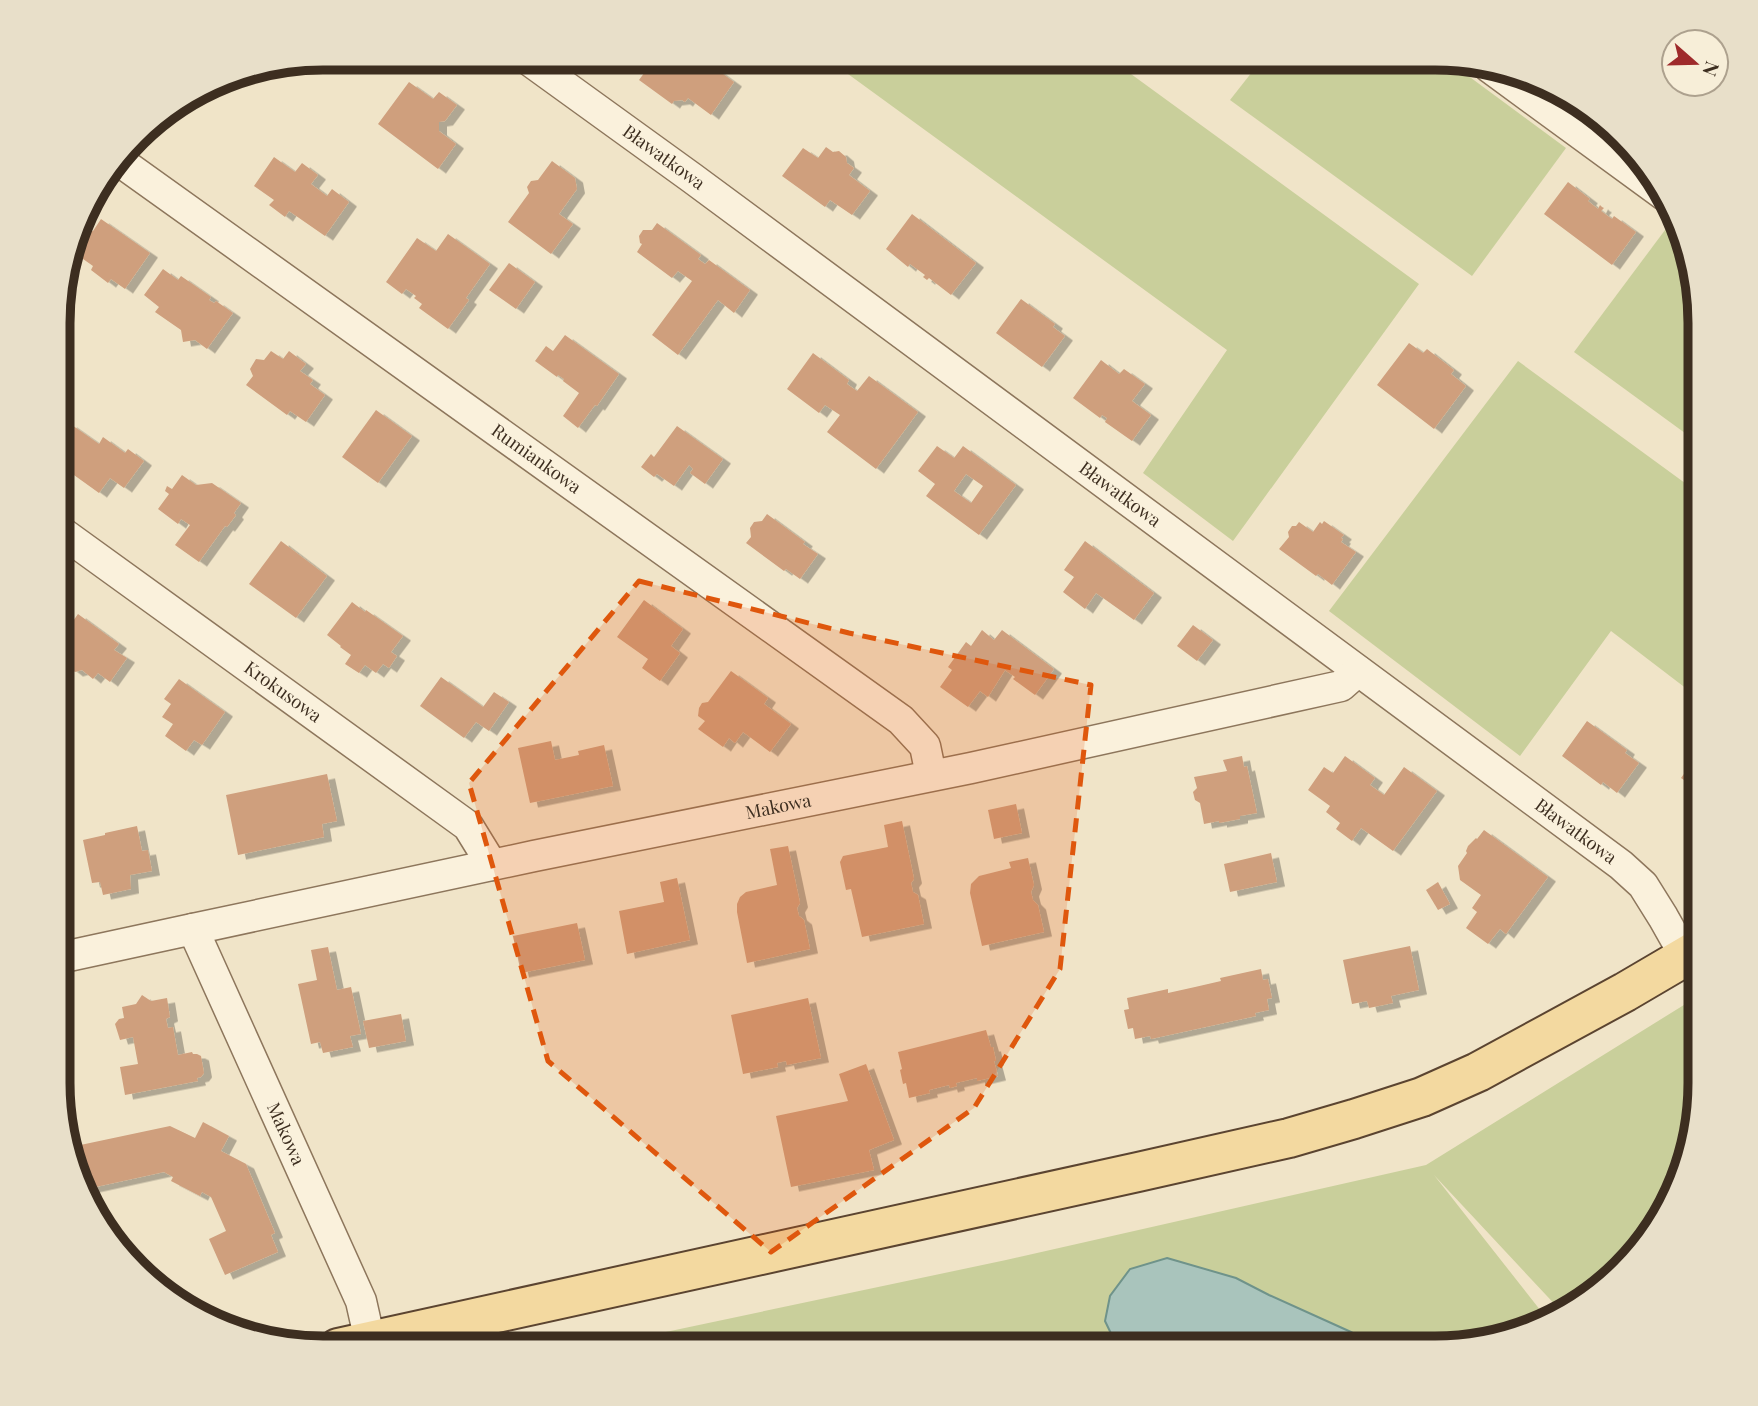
<svg xmlns="http://www.w3.org/2000/svg" width="1758" height="1406" font-family="'Playfair Display',serif">
<style>
.green{fill:#c9cf9b}
.water{fill:#a9c4bc;stroke:#6f938a;stroke-width:2}
.building{fill:#cf9f7d;fill-rule:evenodd;filter:url(#shadow)}
.lines{fill:none;stroke-linecap:round;stroke-linejoin:round}
.minor-casing{stroke:#8d765c;stroke-width:33}
.primary-casing{stroke:#5b4430;stroke-width:42}
.minor{stroke:#faf1dc;stroke-width:30}
.primary{stroke:#f3d9a0;stroke-width:38}
.marked{fill:#df570d;fill-opacity:0.2;stroke:#df570d;stroke-width:5;stroke-dasharray:14 9;stroke-linejoin:round}
.labels{text-anchor:middle;stroke-width:5;stroke-linejoin:round;paint-order:stroke}
.street-label{font-size:18px;fill:#3d2e20;stroke:#f7eed8}
.rim{fill:none;stroke:#3d2e20;stroke-width:9}
</style>
<defs>
<filter id="shadow"><feDropShadow dx="8" dy="4.5" stdDeviation="0" flood-color="#0004"/></filter>
</defs>
<rect width="100%" height="100%" fill="#f0e4c8"/>
<!-- green -->
<g class="green">
<path d="M826,58H1109L1419,284L1233,541L1143,473L1227,350Z"/>
<path d="M1263,58H1444L1566,148L1472,276L1230,100Z"/>
<path d="M1671,222L1678,227L1700,323V444L1574,352Z"/>
<path d="M1518,361L1700,494V699L1611,631L1520,756L1329,611Z"/>
<path d="M1700,995V1101L1680,1185L1634,1258L1561,1311L1434,1175L1548,1320L1537,1328L1435,1348H590L1006,1260L1426,1165Z"/>
</g>
<!-- water -->
<path class="water" d="M1167,1258L1236,1278L1269,1295L1351,1332L1379,1348H1118L1105,1321L1110,1296L1130,1269Z"/>
<!-- building -->
<g class="building">
<path d="M647,58H701L734,82L711,115L688,98L685,102L682,100L674,101L672,104L639,80L650,65L645,61Z"/>
<path d="M409,82L433,99L439,92L457,105L445,121L439,122V131L456,144L438,169L378,124Z"/>
<path d="M826,147L833,152L839,151L846,157L847,163L854,168L849,175L870,191L852,215L830,200L825,207L782,176L803,148L818,158Z"/>
<path d="M274,157L295,172L302,163L318,175L311,184L327,196L332,189L349,202L325,236L289,211L285,217L269,205L274,200L254,186Z"/>
<path d="M552,161L575,178L577,189L559,214L573,224L551,254L508,222L529,193L527,187L531,181L538,180Z"/>
<path d="M1568,182L1590,199L1588,201L1598,209L1600,205L1602,207L1604,208L1601,211L1612,219L1614,216L1636,232L1612,265L1544,214Z"/>
<path d="M912,214L976,263L951,295L929,278L927,280L923,277L925,275L910,264L908,267L886,249Z"/>
<path d="M101,219L150,253L125,289L111,279L108,283L91,270L93,266L76,254L82,245L80,237L85,231H93Z"/>
<path d="M657,223L701,255L698,259L705,264L709,260L750,290L734,313L718,300L678,355L652,335L692,281L678,271L672,278L637,252L642,244L640,243L639,236L643,230H652Z"/>
<path d="M448,234L490,264L466,298L469,300L448,329L419,308L422,304L414,298L416,296L406,289L402,294L386,282L417,238L436,251Z"/>
<path d="M509,263L535,282L516,309L489,290Z"/>
<path d="M163,269L178,280L181,276L211,297L209,300L214,303L216,301L233,313L207,349L195,340L183,342L181,330L155,312L159,307L144,295Z"/>
<path d="M1021,299L1055,324L1053,327L1065,336L1042,367L996,333Z"/>
<path d="M565,335L619,374L597,406L595,405L578,428L563,416L579,393L563,381L564,379L558,375L557,377L535,361L546,346L553,351Z"/>
<path d="M1409,343L1423,353L1427,349L1454,370L1451,374L1466,386L1434,429L1377,385Z"/>
<path d="M271,351L283,359L289,351L306,364L300,371L313,380L310,384L325,395L306,422L290,411L287,415L246,385L253,376L250,369L256,359L264,360Z"/>
<path d="M813,353L849,380L847,384L857,391L869,376L918,412L876,469L827,432L840,415L825,405L819,413L787,389Z"/>
<path d="M1101,360L1119,374L1124,369L1145,384L1132,401L1151,415L1132,441L1105,422L1107,418L1102,415L1100,418L1073,398Z"/>
<path d="M376,410L412,436L378,483L342,457Z"/>
<path d="M69,423L99,444L103,437L125,453L128,449L144,461L124,488L110,478L99,493L60,465V436Z"/>
<path d="M677,426L723,459L705,484L690,473L693,469L689,465L674,486L657,474L654,477L641,467L651,454L654,457Z"/>
<path d="M937,446L954,458L963,446L1016,485L979,535L926,496L935,484L918,471ZM966,474L983,486L971,503L954,491Z"/>
<path d="M182,475L196,485L212,483L241,503L234,513L236,515L227,527L225,526L199,562L175,545L190,525L181,519L178,524L158,509L169,494L165,491L167,486L172,489Z"/>
<path d="M767,514L805,542L803,544L818,554L800,579L786,569L784,571L746,543L751,537L750,528L754,522L762,521Z"/>
<path d="M1324,521L1344,535L1341,538L1343,539L1341,542L1356,552L1332,585L1318,574L1316,576L1279,549L1289,537L1288,532L1292,526H1296L1299,522L1313,532L1320,522L1322,524Z"/>
<path d="M281,541L327,576L296,618L249,584Z"/>
<path d="M1085,541L1154,593L1134,620L1096,593L1085,609L1063,592L1074,577L1064,570Z"/>
<path d="M644,600L683,629L671,646L680,653L660,681L642,668L648,659L617,637Z"/>
<path d="M352,602L365,612L366,610L403,636L391,652L397,656L389,668L383,664L376,673L365,665L359,673L345,664L351,655L340,647L341,646L327,635Z"/>
<path d="M78,614L119,644L114,650L127,658L110,682L98,673L93,679L82,670L75,672L66,665L64,658L59,654V641Z"/>
<path d="M1193,625L1213,640L1197,661L1177,646Z"/>
<path d="M982,630L994,640L1002,630L1054,669L1035,695L1013,679L1015,677L1005,670L988,697L980,691L968,707L940,687L952,670L948,667L966,642L971,646Z"/>
<path d="M731,671L768,698L764,704L791,724L770,752L743,732L735,743L729,738L723,747L698,729L705,721L698,716L699,708L702,703L708,702Z"/>
<path d="M441,677L483,707L494,692L509,702L489,731L476,722L464,738L420,706Z"/>
<path d="M179,679L225,712L202,745L194,740L186,751L165,736L173,724L162,717L171,704L164,699Z"/>
<path d="M1587,721L1627,750L1625,753L1639,763L1617,793L1603,782L1601,785L1562,756Z"/>
<path d="M551,741L555,760L579,755L578,751L604,745L613,786L530,803L518,748Z"/>
<path d="M1700,752V791L1681,778Z"/>
<path d="M1242,756L1244,767L1247,766L1257,813L1240,816V819L1219,823V821L1204,824L1200,803L1195,800L1193,792L1197,788L1194,777L1227,771L1223,760Z"/>
<path d="M1345,756L1375,778L1370,785L1384,795L1404,767L1437,791L1393,851L1361,828L1352,841L1336,829L1340,823L1326,812L1330,806L1308,790L1324,767L1333,773Z"/>
<path d="M327,774L337,821L322,824L324,837L238,855L226,795Z"/>
<path d="M1016,804L1022,833L994,839L988,810Z"/>
<path d="M902,821L914,879L911,883L913,892L918,895L924,924L862,937L851,889L846,890L840,862L843,856L888,847L884,825Z"/>
<path d="M137,826L142,851L148,850L152,871L130,875L131,889L103,895L100,882L92,883L83,840L105,835V833Z"/>
<path d="M1484,830L1548,877L1506,934L1500,929L1488,944L1466,928L1477,912L1472,908L1481,895L1460,880L1458,866L1467,853L1466,851L1468,846L1476,838L1477,839Z"/>
<path d="M788,846L800,903L797,908L799,916L804,920L810,949L747,963L737,912V904L740,897L746,892L777,885L770,849Z"/>
<path d="M1271,853L1277,882L1230,892L1224,864Z"/>
<path d="M1028,858L1034,885L1031,892L1033,900L1038,905L1044,932L982,946L970,893L971,884L979,876L1011,868L1009,862Z"/>
<path d="M677,878L690,940L627,954L619,911L664,902L660,882Z"/>
<path d="M1438,882L1450,904L1438,910L1426,890Z"/>
<path d="M577,923L585,960L521,973L513,936Z"/>
<path d="M1410,946L1419,990L1391,996L1393,1003L1369,1008L1367,1001L1352,1004L1343,960Z"/>
<path d="M328,947L337,990L351,987L361,1034L350,1036L353,1047L323,1053L320,1042L311,1044L298,984L317,980L311,950Z"/>
<path d="M1261,969L1263,980L1268,979L1272,998L1267,999L1269,1010L1255,1013L1256,1016L1151,1039L1150,1036L1135,1039L1133,1028L1128,1029L1124,1010L1129,1009L1127,998L1168,989V993L1195,987L1221,981L1220,978Z"/>
<path d="M142,995L151,1001L167,998L170,1017L166,1019L168,1028L173,1027L178,1055L192,1052L193,1054H197L201,1056L204,1073L201,1077L197,1078L198,1081L125,1095L120,1067L138,1064L133,1037L120,1040L115,1024L119,1019L124,1018L122,1007L136,1004Z"/>
<path d="M808,998L821,1058L787,1065L786,1061L777,1063L778,1067L743,1074L731,1015Z"/>
<path d="M401,1014L406,1041L369,1048L363,1021Z"/>
<path d="M986,1030L991,1047H993L996,1061H994L998,1076L977,1081V1078L956,1083L957,1086L950,1088L949,1085L929,1090L930,1093L909,1098L906,1083L903,1084L900,1070L902,1069L898,1052Z"/>
<path d="M866,1064L894,1140L869,1150L874,1170L791,1187L776,1116L848,1101L839,1074Z"/>
<path d="M203,1122L229,1136L221,1151L246,1164L275,1233L271,1235L278,1252L225,1275L209,1239L226,1231L211,1197L202,1192L200,1196L171,1181L173,1177L164,1172L82,1190L71,1147L170,1126L195,1138Z"/>
</g>
<g class="lines">
<defs>
<g id="minor">
<path id="s1" d="M526,58L692,178L1621,865L1643,885L1663,917L1685,956"/>
<path d="M1489,67L1664,195"/>
<path id="s2" d="M118,160L901,720L925,746L931,775"/>
<path id="s3" d="M60,531L468,826L492,865"/>
<path id="s4" d="M193,929L534,856L971,768L1341,686L1358,671"/>
<path id="s5" d="M59,958L193,929L361,1301L370,1341"/>
</g>
<path id="primary" d="M338,1348L1138,1172L1289,1138L1354,1119L1422,1097L1478,1072L1625,992L1700,948"/>
</defs>
<!-- minor casing -->
<use href="#minor" class="minor-casing"/>
<!-- primary casing -->
<use href="#primary" class="primary-casing"/>
<!-- minor -->
<use href="#minor" class="minor"/>
<!-- primary -->
<use href="#primary" class="primary"/>
</g>
<!-- marked area -->
<path class="marked" d="M639,581L849,633L1091,685L1060,969L974,1108L771,1252L548,1061L469,783Z"/>
<g class="labels">
<!-- street labels -->
<g class="street-label">
<text dy="6" stroke="none"><textPath href="#s1" startOffset="170">Bławatkowa</textPath></text>
<text dy="6" stroke="none"><textPath href="#s2" startOffset="514">Rumiankowa</textPath></text>
<text dy="6" stroke="none"><textPath href="#s1" startOffset="737">Bławatkowa</textPath></text>
<text dy="6" stroke="none"><textPath href="#s3" startOffset="275">Krokusowa</textPath></text>
<text dy="6" stroke="none"><textPath href="#s4" startOffset="598">Makowa</textPath></text>
<text dy="6" stroke="none"><textPath href="#s1" startOffset="1304">Bławatkowa</textPath></text>
<text dy="6" stroke="none"><textPath href="#s5" startOffset="362">Makowa</textPath></text>
</g>
</g>
<!-- crop -->
<path d="M0 0H1758V1406H0ZM323 70H1435A253 253 0 0 1 1688 323V1083A253 253 0 0 1 1435 1336H323A253 253 0 0 1 70 1083V323A253 253 0 0 1 323 70Z" fill="#e8dfc9" fill-rule="evenodd"/>
<path class="rim" d="M323 70H1435A253 253 0 0 1 1688 323V1083A253 253 0 0 1 1435 1336H323A253 253 0 0 1 70 1083V323A253 253 0 0 1 323 70Z"/>
<!-- north arrow -->
<g transform="translate(1695 63) rotate(110)"><circle r="33" fill="#f7eed8" stroke="#ada18e" stroke-width="2"/>
<path d="M0-5L12 26L0 18L-12 26Z" fill="#9e2a2b"/>
<text y="-10" font-size="19" font-weight="bold" text-anchor="middle" fill="#3d2e20">N</text>
</g>
</svg>
